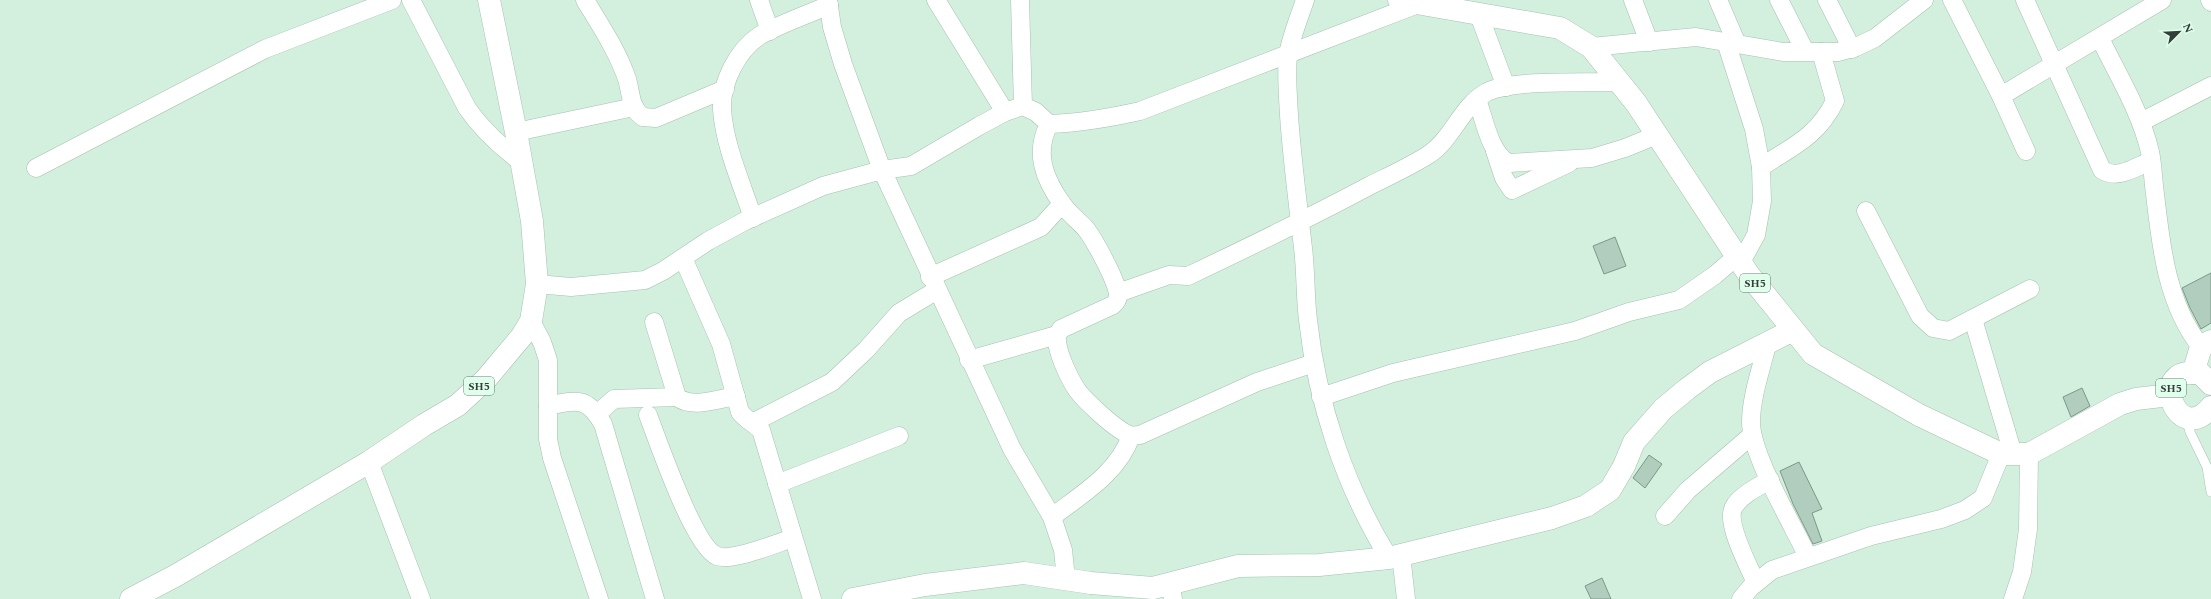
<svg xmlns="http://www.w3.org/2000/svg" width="2211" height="599" font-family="Spectral,serif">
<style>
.building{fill:#b1cdbd;stroke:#7c9888}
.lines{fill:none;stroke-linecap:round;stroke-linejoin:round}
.service-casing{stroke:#a5c1b1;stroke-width:10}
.minor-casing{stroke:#a5c1b1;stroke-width:19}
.tertiary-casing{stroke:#a5c1b1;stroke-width:23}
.primary-casing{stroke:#a5c1b1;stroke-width:23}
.service{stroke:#fff;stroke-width:9}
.minor{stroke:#fff;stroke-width:18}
.tertiary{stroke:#fff;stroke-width:22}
.primary{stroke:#fff;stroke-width:22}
.labels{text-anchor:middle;stroke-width:3;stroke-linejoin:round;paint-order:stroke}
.shield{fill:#e0feec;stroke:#66786d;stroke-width:1}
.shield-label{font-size:11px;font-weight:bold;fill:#323e37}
</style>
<rect width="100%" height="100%" fill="#d3f0df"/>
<!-- building -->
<g class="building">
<path d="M1615,237L1626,266L1604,274L1593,246Z"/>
<path d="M2211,273V323L2201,329L2190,308L2182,288Z"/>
<path d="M2082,388L2090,406L2071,417L2063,397Z"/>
<path d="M1649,455L1662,464L1645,488L1633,478Z"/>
<path d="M1799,462L1822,509L1812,513L1822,541L1813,544L1793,504L1780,471Z"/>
<path d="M1602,578L1611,599H1591L1585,586Z"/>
</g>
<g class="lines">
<defs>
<path id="service" d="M2186,418L2190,432L2207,467L2211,492"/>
<g id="minor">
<path d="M411,0L467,108C482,130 500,146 521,162"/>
<path d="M585,0C600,25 617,50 627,79C631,92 630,109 643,117L656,118L725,89"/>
<path d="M759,0L770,31"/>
<path d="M828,0L832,27L843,64L882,170L1012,449L1052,517L1063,550L1066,579"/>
<path d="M936,0L1005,112"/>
<path d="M1020,0L1023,106"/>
<path d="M1305,0C1299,18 1291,37 1288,55C1286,75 1288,96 1289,115C1292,160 1298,204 1303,248C1306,272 1305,296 1308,320C1317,403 1345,487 1389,558"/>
<path d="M1633,0L1649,42"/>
<path d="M1718,0L1737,44"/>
<path d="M1779,0L1805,51"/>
<path d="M1827,0L1852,49"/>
<path d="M1952,0L2001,96L2026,151"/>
<path d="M2025,0L2102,170C2118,180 2135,167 2151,161"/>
<path d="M2210,0L2211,2"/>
<path d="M1479,15L1506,87"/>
<path d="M2100,38C2117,74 2141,112 2150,152C2153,166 2153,180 2155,194C2161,247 2167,304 2201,347"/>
<path d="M1726,42L1754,129L1761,167L1762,201L1756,235L1741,262"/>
<path d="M1591,47L1696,37L1783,52H1838L1856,47L1875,38L1924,0"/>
<path d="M2001,96L2162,0"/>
<path d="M1477,99C1484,118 1490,155 1509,163L1592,158L1625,148L1657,135"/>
<path d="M2141,122L2211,86"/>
<path d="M1049,124C1034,153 1044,179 1063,205C1069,214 1079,221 1086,229C1095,241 1117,281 1118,295C1118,300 1116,302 1113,305L1061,329L1057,335C1055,349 1069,378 1077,390C1085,401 1117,431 1130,435C1133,436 1137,435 1140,435L1257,382L1314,363"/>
<path d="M516,132L634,107"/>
<path d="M1495,151L1504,178L1512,190L1569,163"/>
<path d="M1761,167C1793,146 1817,137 1835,101L1821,52"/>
<path d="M36,168L265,49L392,0"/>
<path d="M1866,211L1920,316L1933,328L1949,331L2030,289"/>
<path d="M753,218C742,185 724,144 722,109C721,83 737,51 759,36C777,25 809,14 829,5"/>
<path d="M683,258L721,344L740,412C746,420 754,423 761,430L812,599"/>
<path d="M930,277L1041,227L1062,204"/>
<path d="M537,284L571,287L645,280L663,271L708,241L745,221L823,186L882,170L911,166L979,126L1005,112L1023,106L1036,112L1049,124C1081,123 1109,118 1140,111L1418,4"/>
<path d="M1118,293L1169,275L1188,276C1249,247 1309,218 1369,186C1389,176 1409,167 1428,155C1453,139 1461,106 1487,92C1514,79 1587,83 1619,82"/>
<path d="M1973,319L2013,454"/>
<path d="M531,321L542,342L548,360V439L552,458L599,599"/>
<path d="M654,322L677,397C692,409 718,399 736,396"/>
<path d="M1768,341C1762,366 1751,397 1751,422C1751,455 1793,525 1808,557"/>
<path d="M969,360L1057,335"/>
<path d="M1321,397L1393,373L1575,331L1629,312L1679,300L1715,275L1737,256"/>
<path d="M548,406C576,400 587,396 603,424L655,599"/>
<path d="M597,414L614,399L677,397"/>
<path d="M648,415C658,441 694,547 717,556C732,562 777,543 793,538"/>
<path d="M754,422L832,382L866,350L899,313L937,290"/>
<path d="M369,462L421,599"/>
<path d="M777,484L899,436"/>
<path d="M1665,516L1688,490L1752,435"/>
<path d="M1052,517C1082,494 1118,473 1131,436"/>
<path d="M1401,555L1406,599"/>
<path d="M1756,583C1749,566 1723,520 1735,505C1744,493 1758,487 1770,480"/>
<path d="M1170,584L1173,599"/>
<path d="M1741,599L1751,587L1772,570L1871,536L1941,519L1965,510L1983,498L2001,454"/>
<path d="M2013,599L2022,572L2028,529L2029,454"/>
</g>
<g id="tertiary">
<path d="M2193,373L2201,347L2211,341"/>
<path d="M853,599L925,585L1024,573L1091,583L1153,588L1238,566L1319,565L1389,558L1552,518L1586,506L1610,490L1624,466L1634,442L1663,409L1687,389L1710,372L1793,330"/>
</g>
<g id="primary">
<path d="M1399,0L1560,28L1591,47L1636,103L1749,275L1813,354L1919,415L2001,454H2029L2120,404L2136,399L2170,395"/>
<path d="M2211,384L2201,374C2145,362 2177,449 2211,407"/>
<path d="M131,599L175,576L369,462L424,425L458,405L486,379L522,336L531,321L537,284L532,221L516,132L489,0"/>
</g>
</defs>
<!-- service casing -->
<use href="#service" class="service-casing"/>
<!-- minor casing -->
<use href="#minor" class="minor-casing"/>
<!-- tertiary casing -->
<use href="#tertiary" class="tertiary-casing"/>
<!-- primary casing -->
<use href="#primary" class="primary-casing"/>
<!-- service -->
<use href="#service" class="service"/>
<!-- minor -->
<use href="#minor" class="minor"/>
<!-- tertiary -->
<use href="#tertiary" class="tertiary"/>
<!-- primary -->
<use href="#primary" class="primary"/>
</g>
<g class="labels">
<!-- shield labels -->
<g class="shield">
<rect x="1740" y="274" width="30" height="18" rx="3"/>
<rect x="464" y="377" width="30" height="18" rx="3"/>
<rect x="2156" y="379" width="30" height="18" rx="3"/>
</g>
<g class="shield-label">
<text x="1755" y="287">SH5</text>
<text x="479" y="390">SH5</text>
<text x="2171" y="392">SH5</text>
</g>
</g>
<!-- north arrow -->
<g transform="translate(2179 32) rotate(66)" stroke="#e0feec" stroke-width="3" paint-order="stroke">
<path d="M0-3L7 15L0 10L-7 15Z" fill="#323e37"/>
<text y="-6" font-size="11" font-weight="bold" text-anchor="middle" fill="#323e37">N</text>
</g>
</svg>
